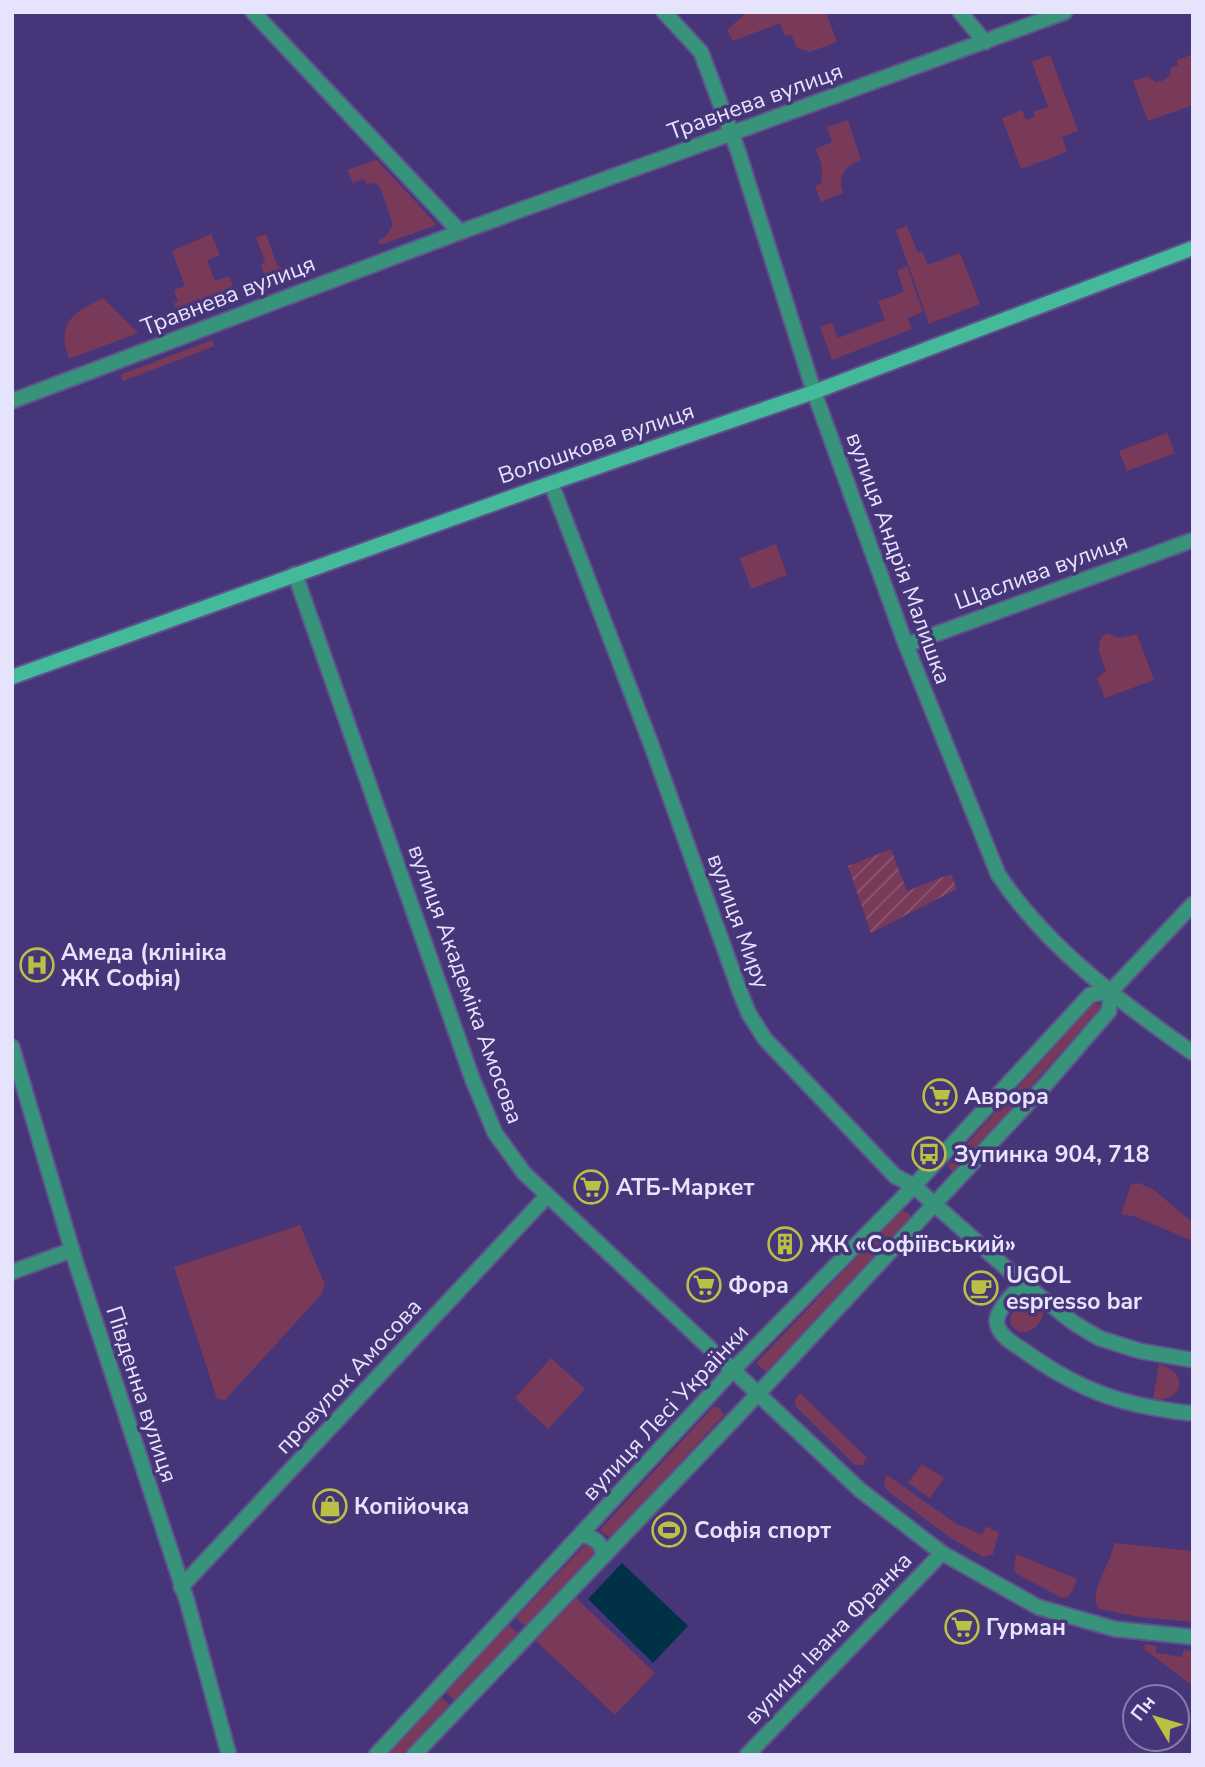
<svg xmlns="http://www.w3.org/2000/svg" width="1205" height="1767" font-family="'Nunito Sans',sans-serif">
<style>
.green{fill:#793958}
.garden{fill:url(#garden-furrows)}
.water{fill:#003146}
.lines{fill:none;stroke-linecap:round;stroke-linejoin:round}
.street-casing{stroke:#60528e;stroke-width:18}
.secondary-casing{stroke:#60528e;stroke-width:18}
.street{stroke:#37947a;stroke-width:14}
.secondary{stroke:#43ba9a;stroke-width:14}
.labels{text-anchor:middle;stroke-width:7;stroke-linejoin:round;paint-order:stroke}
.street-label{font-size:23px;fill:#e6e3fc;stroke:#463679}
.poi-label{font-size:23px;font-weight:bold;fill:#e6e3fc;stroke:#463679;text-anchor:start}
</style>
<defs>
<pattern id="garden-furrows" width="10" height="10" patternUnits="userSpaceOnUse" patternTransform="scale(1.75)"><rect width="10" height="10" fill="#793958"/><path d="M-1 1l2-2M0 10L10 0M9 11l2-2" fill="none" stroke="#8c5671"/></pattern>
</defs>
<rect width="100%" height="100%" fill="#463679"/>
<!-- green -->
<g class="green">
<path d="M747,12H826L837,42L810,52L796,47L791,34L785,36L780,23L733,41L727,30Z"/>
<path d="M1193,54V105L1148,121L1133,81L1148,76L1155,82L1162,81L1170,75L1171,68L1178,65L1177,60Z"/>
<path d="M1050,55L1078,131L1062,137L1067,152L1021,169L1002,118L1022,110L1026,120L1035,117L1033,112L1048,107L1032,62Z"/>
<path d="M848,120L861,160C845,166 837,176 843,193L821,202L815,186L821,183C823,169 822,161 815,149L832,142L827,127Z"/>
<path d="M377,160L437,225L380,245L378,241L385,237L393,225L380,187L375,183L367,184L364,179L353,183L347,170Z"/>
<path d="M907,226L918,253L922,251L928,265L960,253L980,304L929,324L896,230Z"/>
<path d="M211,234L220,255L207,260L215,281L229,276L237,297L180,318L174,303L178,301L174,290L185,286L172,251Z"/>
<path d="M266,234L277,265L281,267L286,280L269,286L261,266L265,260L256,238Z"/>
<path d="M907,266L923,312L908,318L912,329L832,360L820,327L832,323L838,338L885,320L878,301L904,292L897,270Z"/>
<path d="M103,298L138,333L69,359C56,323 72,313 103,298Z"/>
<path d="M212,340L215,346L123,381L120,375Z"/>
<path d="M1167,433L1175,453L1127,471L1119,451Z"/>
<path d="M776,544L787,575L751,589L740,558Z"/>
<path d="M1106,633L1120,638L1137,634L1154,680L1105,698L1097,678L1106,671L1099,651L1100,640Z"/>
<path d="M1094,1003L1101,1005L1100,1008L954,1173L947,1166Z"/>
<path d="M1139,1183L1154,1190L1193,1223V1241L1133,1216L1121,1214L1131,1185Z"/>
<path d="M902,1210L910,1214V1220L766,1372L756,1363Z"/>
<path d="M300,1225L325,1285L320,1296L225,1400L217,1399L174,1267Z"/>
<path d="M1030,1298C1060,1308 1031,1341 1016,1330C1001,1319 1018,1301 1030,1298Z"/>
<path d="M551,1358L585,1389L548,1429L515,1398Z"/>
<path d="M1159,1364C1190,1373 1184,1401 1153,1400Z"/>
<path d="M800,1393L867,1458L862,1465H855L796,1407L795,1400Z"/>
<path d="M713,1407H718L724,1415L610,1538L600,1530Z"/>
<path d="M922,1464L944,1478L930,1498L908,1483Z"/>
<path d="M887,1475L955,1523L982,1535L986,1526L999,1533L993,1554L983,1557L948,1536L889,1492C884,1486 882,1483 887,1475Z"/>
<path d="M1114,1543L1193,1551V1622L1140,1617L1099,1609C1087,1593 1112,1563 1114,1543Z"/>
<path d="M589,1545L595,1554L525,1626L516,1618L584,1546Z"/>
<path d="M1016,1554L1077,1579L1073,1590L1067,1597L1062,1598L1017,1574L1014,1569Z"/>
<path d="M896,1559L906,1568L862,1616L851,1606Z"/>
<path d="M576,1598L655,1673L615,1715L536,1641Z"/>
<path d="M509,1625L518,1633L454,1700L445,1692Z"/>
<path d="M1145,1644L1156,1646V1653L1182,1657L1184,1650L1193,1651V1686L1144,1649Z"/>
<path d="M440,1696L450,1705L402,1755H384Z"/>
</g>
<!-- garden -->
<path class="garden" d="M891,849L907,891L951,874L957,889L871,933L848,866Z"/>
<!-- water -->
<path class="water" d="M622,1563L688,1626L653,1663L588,1599Z"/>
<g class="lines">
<defs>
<g id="street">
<path d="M253,12L460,232"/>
<path d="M664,12L701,52L738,151L814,392L906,645L998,874C1045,946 1123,1004 1193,1053"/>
<path d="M960,12L985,42"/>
<path d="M12,401L460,232L1065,12"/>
<path d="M551,483L651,744L740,992L749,1014L765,1039L895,1176L914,1186L1023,1283L1074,1323L1099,1338L1140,1351L1193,1360"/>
<path d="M295,574L472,1078L495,1133L524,1173L860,1490L942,1553L1038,1607L1115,1629L1193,1637"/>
<path d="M906,645L1193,540"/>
<path d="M12,1047L75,1260L187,1601L229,1755"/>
<path d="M12,1272L72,1250"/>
<path d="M1023,1283C1015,1293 995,1310 997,1323C999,1336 1014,1344 1023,1350C1064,1380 1105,1400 1155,1408C1168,1410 1180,1413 1193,1413"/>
<path d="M582,1535C595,1537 603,1544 603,1557"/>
<path d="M181,1587L547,1196"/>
<path d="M376,1755L733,1370L914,1186L1090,995L1111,991"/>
<path d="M414,1755L741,1412L1046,1084L1109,1011L1111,991L1193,904"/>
<path d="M747,1755L942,1553"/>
</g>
<path id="secondary" d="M12,677L551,483L814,392L1193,248"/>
</defs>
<!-- street casing -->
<use href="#street" class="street-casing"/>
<!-- secondary casing -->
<use href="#secondary" class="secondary-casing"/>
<!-- street -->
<use href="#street" class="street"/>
<!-- secondary -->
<use href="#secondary" class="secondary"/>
</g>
<!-- icons -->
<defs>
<symbol id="hospital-ring" viewBox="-11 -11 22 22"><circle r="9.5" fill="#463679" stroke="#bbc045" stroke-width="1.5"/><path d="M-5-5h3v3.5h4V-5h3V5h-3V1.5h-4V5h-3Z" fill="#bbc045"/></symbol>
<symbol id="supermarket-ring" viewBox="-11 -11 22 22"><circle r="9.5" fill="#463679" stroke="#bbc045" stroke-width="1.5"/><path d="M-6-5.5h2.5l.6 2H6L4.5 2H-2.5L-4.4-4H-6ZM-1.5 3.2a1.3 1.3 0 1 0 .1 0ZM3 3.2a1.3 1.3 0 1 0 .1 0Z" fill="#bbc045"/></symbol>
<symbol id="bus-ring" viewBox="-11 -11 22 22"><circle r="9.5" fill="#463679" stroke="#bbc045" stroke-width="1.5"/><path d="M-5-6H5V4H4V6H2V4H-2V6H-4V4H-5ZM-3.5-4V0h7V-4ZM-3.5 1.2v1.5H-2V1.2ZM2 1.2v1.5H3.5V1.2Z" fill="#bbc045"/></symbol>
<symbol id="building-ring" viewBox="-11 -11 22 22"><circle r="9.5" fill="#463679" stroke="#bbc045" stroke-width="1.5"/><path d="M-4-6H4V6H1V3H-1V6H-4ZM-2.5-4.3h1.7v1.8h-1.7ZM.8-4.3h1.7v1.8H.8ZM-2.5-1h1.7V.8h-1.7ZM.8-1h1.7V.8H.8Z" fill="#bbc045"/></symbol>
<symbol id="cafe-ring" viewBox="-11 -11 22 22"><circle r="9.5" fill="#463679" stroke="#bbc045" stroke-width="1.5"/><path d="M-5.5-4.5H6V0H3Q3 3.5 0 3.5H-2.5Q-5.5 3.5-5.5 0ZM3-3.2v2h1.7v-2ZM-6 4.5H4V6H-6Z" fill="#bbc045"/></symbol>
<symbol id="shop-ring" viewBox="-11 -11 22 22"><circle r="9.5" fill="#463679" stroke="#bbc045" stroke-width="1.5"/><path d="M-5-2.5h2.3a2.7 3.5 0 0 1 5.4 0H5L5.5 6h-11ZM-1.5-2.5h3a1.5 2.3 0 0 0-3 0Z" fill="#bbc045"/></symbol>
<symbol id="stadium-ring" viewBox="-11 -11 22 22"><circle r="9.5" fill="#463679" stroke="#bbc045" stroke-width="1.5"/><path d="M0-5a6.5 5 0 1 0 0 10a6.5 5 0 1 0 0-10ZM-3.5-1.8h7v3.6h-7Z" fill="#bbc045"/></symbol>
</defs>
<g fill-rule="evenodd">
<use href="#hospital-ring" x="18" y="946" width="38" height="38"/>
<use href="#supermarket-ring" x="921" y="1077" width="38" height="38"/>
<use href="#bus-ring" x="910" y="1135" width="38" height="38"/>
<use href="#supermarket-ring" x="572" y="1168" width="38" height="38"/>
<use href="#building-ring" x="766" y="1225" width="38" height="38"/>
<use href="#supermarket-ring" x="685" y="1266" width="38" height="38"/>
<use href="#cafe-ring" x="962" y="1269" width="38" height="38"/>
<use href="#shop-ring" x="311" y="1487" width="38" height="38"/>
<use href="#stadium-ring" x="650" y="1511" width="38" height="38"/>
<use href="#supermarket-ring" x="943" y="1608" width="38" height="38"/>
</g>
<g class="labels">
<!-- street labels -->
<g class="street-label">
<text transform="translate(755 101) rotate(-20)" y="8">Травнева вулиця</text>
<text transform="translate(228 295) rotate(-21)" y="8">Травнева вулиця</text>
<text transform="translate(596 443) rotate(-19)" y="8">Волошкова вулиця</text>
<text transform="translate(899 558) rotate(70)" y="8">вулиця Андрія Малишка</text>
<text transform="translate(1041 571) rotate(-20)" y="8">Щаслива вулиця</text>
<text transform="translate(739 921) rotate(70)" y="8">вулиця Миру</text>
<text transform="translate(466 984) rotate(70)" y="8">вулиця Академіка Амосова</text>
<text transform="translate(348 1376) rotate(-47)" y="8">провулок Амосова</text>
<text transform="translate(142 1394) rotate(72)" y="8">Південна вулиця</text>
<text transform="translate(665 1412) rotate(-47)" y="8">вулиця Лесі Українки</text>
<text transform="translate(828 1638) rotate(-46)" y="8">вулиця Івана Франка</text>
</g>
<!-- poi labels -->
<g class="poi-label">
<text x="61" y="960">Амеда (клініка<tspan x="61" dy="26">ЖК Софія)</tspan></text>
<text x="964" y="1104">Аврора</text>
<text x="954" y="1162">Зупинка 904, 718</text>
<text x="616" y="1195">АТБ-Маркет</text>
<text x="810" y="1252">ЖК «Софіївський»</text>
<text x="1006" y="1283">UGOL<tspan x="1006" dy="26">espresso bar</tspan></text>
<text x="728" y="1293">Фора</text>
<text x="354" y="1514">Копійочка</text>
<text x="694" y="1538">Софія спорт</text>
<text x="986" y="1635">Гурман</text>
</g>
</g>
<!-- border -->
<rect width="1205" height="1767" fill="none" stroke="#e6e3fc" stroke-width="28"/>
<!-- north arrow -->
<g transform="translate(1156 1718) rotate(308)"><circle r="33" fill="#463679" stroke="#867bad" stroke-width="2"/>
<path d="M0-5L12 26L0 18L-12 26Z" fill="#bbc045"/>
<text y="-10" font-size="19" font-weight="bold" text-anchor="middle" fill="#e6e3fc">Пн</text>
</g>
</svg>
